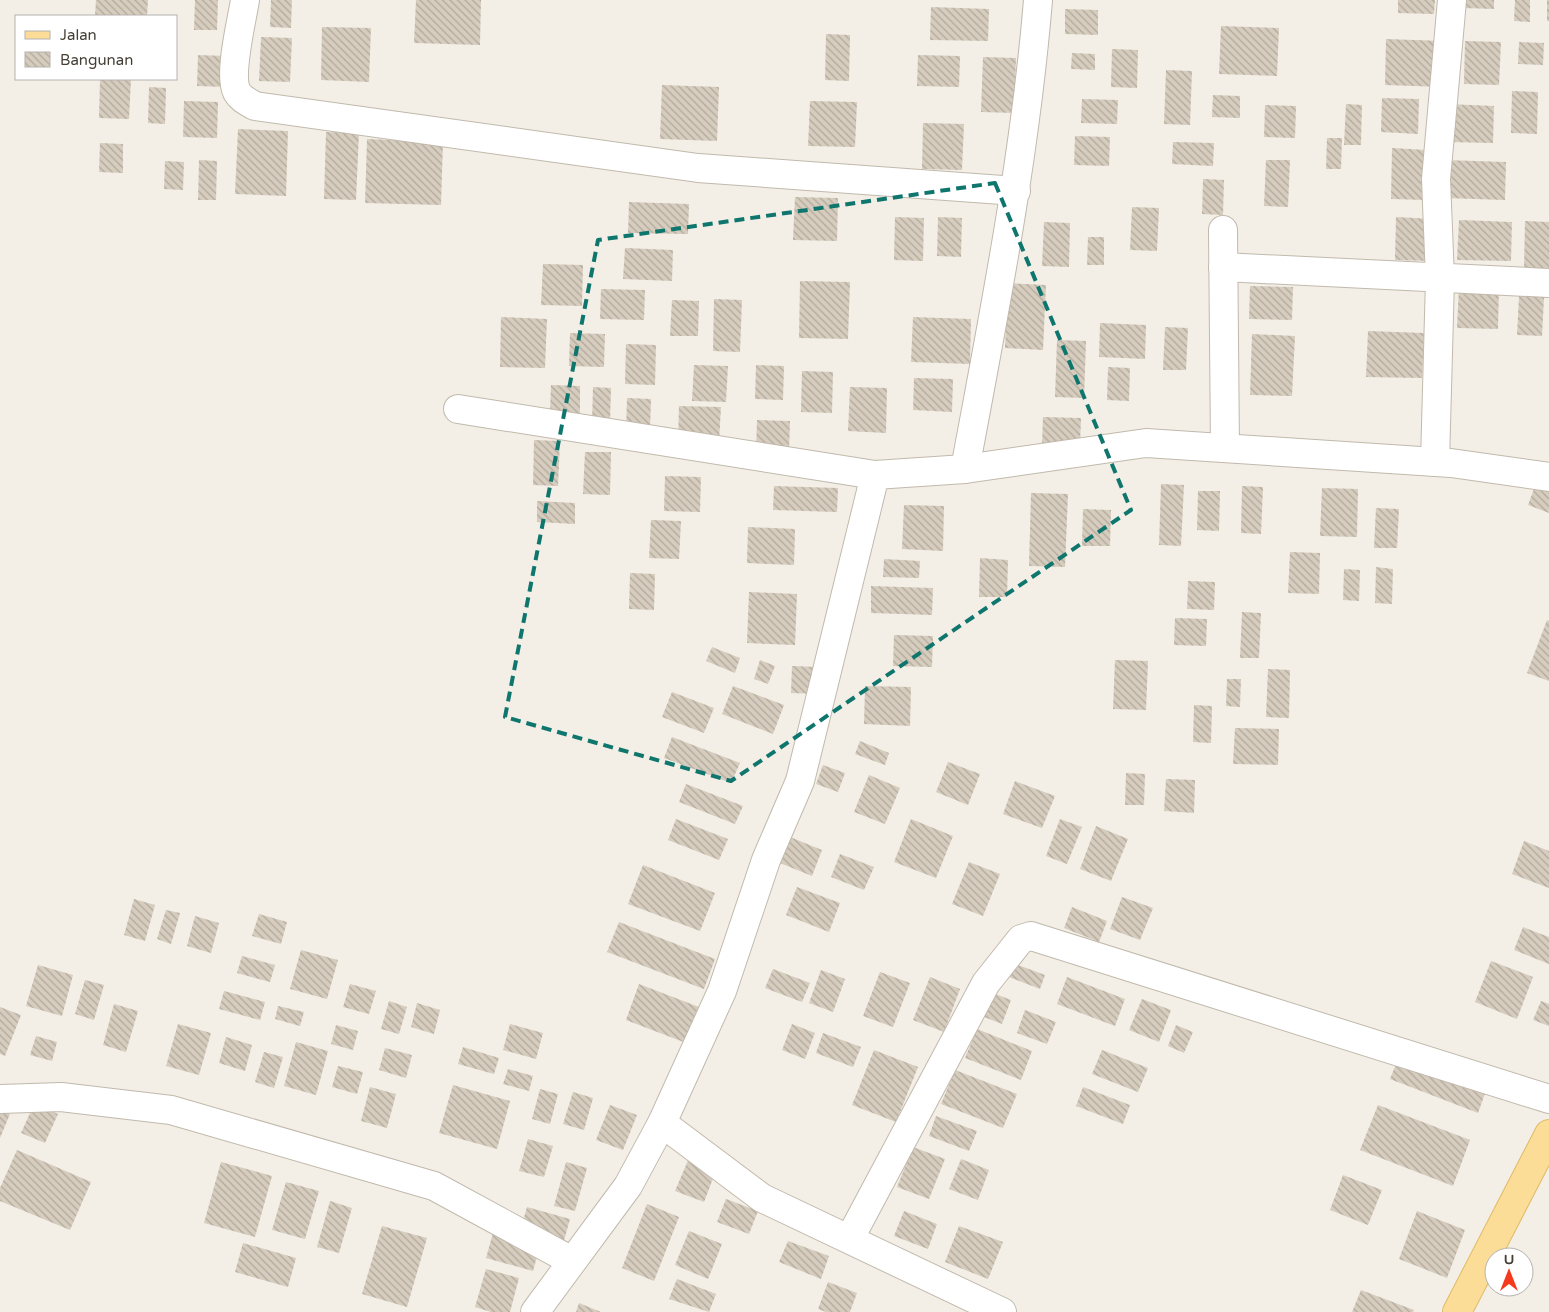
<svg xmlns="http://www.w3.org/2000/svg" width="1549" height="1312" font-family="'Varela Round',sans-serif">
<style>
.building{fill:url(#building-back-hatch)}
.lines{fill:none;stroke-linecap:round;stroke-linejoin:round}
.minor-casing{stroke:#c1b9ac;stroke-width:30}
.major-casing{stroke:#e0ba67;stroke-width:30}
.minor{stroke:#fff;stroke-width:28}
.major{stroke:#fbdd97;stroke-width:28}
.marked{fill:none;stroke:#0f766e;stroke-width:4;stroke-dasharray:10 6;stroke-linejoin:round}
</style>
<defs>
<pattern id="building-back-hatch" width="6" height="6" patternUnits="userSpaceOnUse" patternTransform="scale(1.25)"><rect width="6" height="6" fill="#d7cdbf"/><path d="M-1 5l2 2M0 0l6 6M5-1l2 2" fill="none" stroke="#b0a89c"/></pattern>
</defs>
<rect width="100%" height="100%" fill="#f3efe6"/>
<!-- building -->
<g class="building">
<path d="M96,0H148L147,16H95Z"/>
<path d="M195,0H218L217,30H194Z"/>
<path d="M271,0H292L291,28L270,27Z"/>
<path d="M416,0H481L480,45L414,43Z"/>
<path d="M1398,0H1435L1434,14L1398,13Z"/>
<path d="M1462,0H1494V9L1462,8Z"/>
<path d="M1515,0H1530V22L1514,21Z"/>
<rect x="1547" y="0" width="2" height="21"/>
<path d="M931,7L989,9L988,41L930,40Z"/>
<path d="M1065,9L1098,10V35L1065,34Z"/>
<path d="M1221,26L1279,28L1277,76L1219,74Z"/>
<path d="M322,27L371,28L369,82L321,80Z"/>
<path d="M826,34L850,35L849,81L825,80Z"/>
<path d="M261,37L292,38L290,82L259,81Z"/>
<path d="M1386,39L1444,41L1442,87L1385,85Z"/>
<path d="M1465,41L1501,42L1499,85L1464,84Z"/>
<path d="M1519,42L1544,43L1543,65L1518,64Z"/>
<path d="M1112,49L1138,50L1137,88L1111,87Z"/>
<path d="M1072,53L1095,54V70L1071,69Z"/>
<path d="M198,55L227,56L226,87L197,86Z"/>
<path d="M918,55L960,56L959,87L917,86Z"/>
<path d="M983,57L1016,58L1014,113L981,112Z"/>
<path d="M1166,70L1192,71L1190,125L1164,124Z"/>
<path d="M100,79H131L129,119L99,118Z"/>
<path d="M662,85L719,87L717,141L660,139Z"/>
<path d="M149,87L166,88L165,124L148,123Z"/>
<path d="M1512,91L1538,92L1537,134L1511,133Z"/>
<path d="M1213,95L1240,96V118L1212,117Z"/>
<path d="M1382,98L1419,99L1418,134L1381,132Z"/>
<path d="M1082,99L1118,100L1117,124L1081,123Z"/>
<path d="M184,101L218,102L217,138L183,137Z"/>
<path d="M810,101L857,102L855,147L808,146Z"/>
<path d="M1346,104L1362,105L1361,145H1344Z"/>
<path d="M1447,104L1494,106L1493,143L1446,142Z"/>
<path d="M1265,105L1296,106L1295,138L1264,137Z"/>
<path d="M923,123L964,124L962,170L922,169Z"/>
<path d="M238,129L288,131L286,196L235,194Z"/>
<path d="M326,132L359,133L356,200L324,199Z"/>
<path d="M1075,136L1110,137L1109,166L1074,165Z"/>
<path d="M1327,138H1342L1341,169H1326Z"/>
<path d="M367,139L443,142L441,205L365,203Z"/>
<path d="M1173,142L1214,143L1213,166L1172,164Z"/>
<path d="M100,143L123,144V173L99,172Z"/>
<path d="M1392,148L1427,150L1425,200L1391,199Z"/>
<path d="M199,160L217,161L216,200H198Z"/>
<path d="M1266,160H1290L1288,207L1264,206Z"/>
<path d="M1444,160L1506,162L1505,200L1443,198Z"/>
<path d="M165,161L184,162L183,190L164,189Z"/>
<path d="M1203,179L1224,180L1223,215L1202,214Z"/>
<path d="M795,197L838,198L837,241L793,240Z"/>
<path d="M629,202L689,204L688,234L628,233Z"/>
<path d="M1132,207L1159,208L1157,251L1130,250Z"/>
<path d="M895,217L924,218L923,261L894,260Z"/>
<path d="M938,217L962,218L961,257L937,256Z"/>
<path d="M1396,217L1433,219L1431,261L1395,260Z"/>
<path d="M1459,220L1512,222L1511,261L1457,260Z"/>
<path d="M1525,221L1549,222V269L1524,268Z"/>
<path d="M1044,222L1070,223L1069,267L1042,266Z"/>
<path d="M1088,237H1104V265H1087Z"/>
<path d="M625,248L673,250L672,281L623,279Z"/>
<path d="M543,264L583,265L582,306L541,305Z"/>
<path d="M800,281L850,282L848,339L799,338Z"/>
<path d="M1008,283L1046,285L1043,350L1005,348Z"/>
<path d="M1250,286L1293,287L1292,320L1249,319Z"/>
<path d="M1459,286L1499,287L1498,329L1457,328Z"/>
<path d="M601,289L645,290L644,320L600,319Z"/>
<path d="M1519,296L1544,297L1542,336L1517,335Z"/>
<path d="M714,299L742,300L740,352L713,351Z"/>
<path d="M672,300L699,301L698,336H670Z"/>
<path d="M501,317L547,319L545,368L500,367Z"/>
<path d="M913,317L971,319L970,364L911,362Z"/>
<path d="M1100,323L1146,325L1145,359L1099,357Z"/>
<path d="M1165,327L1188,328L1186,370H1163Z"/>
<path d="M1368,331L1424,333L1422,378L1366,377Z"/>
<path d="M570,333L605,334L604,367L569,366Z"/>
<path d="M1252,334L1295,336L1292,396L1250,395Z"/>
<path d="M1057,340L1086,341L1084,398L1055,397Z"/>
<path d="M626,344L656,345L655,385L625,384Z"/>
<path d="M694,365L728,366L726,402L692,401Z"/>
<path d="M756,365L784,366L783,400L755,399Z"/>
<path d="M1108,367L1130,368L1129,401L1107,400Z"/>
<path d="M802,371L833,372L832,413L801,412Z"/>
<path d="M914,378L953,379L952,412L913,410Z"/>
<path d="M551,385L580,386V415L550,414Z"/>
<path d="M593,387L611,388L610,423L592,422Z"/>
<path d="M850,387L887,388L886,433L848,431Z"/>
<path d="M627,398L651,399L650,431H626Z"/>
<path d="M679,406L721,407L719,442L678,441Z"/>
<path d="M1043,417L1081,418L1080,446L1042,444Z"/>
<path d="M757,420L790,421L789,452L756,451Z"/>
<path d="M534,440L560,441L558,486L533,485Z"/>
<path d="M585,452H611L610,495L583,494Z"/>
<path d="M665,476L701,477L700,512L664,511Z"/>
<path d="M1161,484L1184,485L1181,546L1159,545Z"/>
<path d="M774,486L838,488L837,512L773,510Z"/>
<path d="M1242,486L1263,487L1261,534L1241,533Z"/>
<path d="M1535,486L1549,491V513L1528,505Z"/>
<path d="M1322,488L1358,489L1357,537L1320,536Z"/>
<path d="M1198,491H1220L1219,531L1197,530Z"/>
<path d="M1031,493L1068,494L1065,567L1029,566Z"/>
<path d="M537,501L575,503V524L537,522Z"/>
<path d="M904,505L944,506L943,551L902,549Z"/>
<path d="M1376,508L1399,509L1397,548H1374Z"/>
<path d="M1083,509L1111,510L1110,546H1082Z"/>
<path d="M651,520L681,521L679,559L649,558Z"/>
<path d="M748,527L795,529L794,565L747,563Z"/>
<path d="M1290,552L1320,553L1319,594L1288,593Z"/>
<path d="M980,558L1008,560L1007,597H979Z"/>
<path d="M884,559L920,561L919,578L883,577Z"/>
<path d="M1376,567L1393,569L1392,604L1375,603Z"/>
<path d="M1344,569L1360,570L1359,601L1343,600Z"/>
<path d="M630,573L655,574L654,610L629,609Z"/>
<path d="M1188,581L1215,582L1214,610L1187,609Z"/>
<path d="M871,586L933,588L932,615L871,613Z"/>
<path d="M749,592L797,594L795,645L747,643Z"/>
<path d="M1242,612L1261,613L1259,658H1240Z"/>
<path d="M1175,618L1207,619L1206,646L1174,645Z"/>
<path d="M1547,620L1549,621V681L1527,673Z"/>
<path d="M894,635L933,636L932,667L893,666Z"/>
<path d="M712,647L740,658L735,673L706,661Z"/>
<path d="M760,660L775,666L768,684L754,679Z"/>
<path d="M1115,660L1148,661L1146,710L1113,709Z"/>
<path d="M792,666L818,667L817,694L791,693Z"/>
<path d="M1268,669L1290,670L1289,718L1266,717Z"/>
<path d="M1227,679H1241L1240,707L1226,706Z"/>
<path d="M733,686L784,705L773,734L722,714Z"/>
<path d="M865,686L911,687L910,726L864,724Z"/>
<path d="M672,692L714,708L704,733L662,717Z"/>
<path d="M1194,705L1212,706L1211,743L1193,742Z"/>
<path d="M1235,728L1279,729L1278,765L1233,764Z"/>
<path d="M672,737L740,763L731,783L664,758Z"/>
<path d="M860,741L889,753L885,765L855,754Z"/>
<path d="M948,762L980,774L968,805L936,792Z"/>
<path d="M823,765L845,773L838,792L816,784Z"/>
<path d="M1126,773L1145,774L1144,805H1125Z"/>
<path d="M869,775L900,788L885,824L854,812Z"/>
<path d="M1166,779L1195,780L1194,813L1164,811Z"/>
<path d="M1015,781L1055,796L1042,828L1003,814Z"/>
<path d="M686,784L743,806L735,824L679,802Z"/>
<path d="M676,819L728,839L719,860L668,840Z"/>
<path d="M911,819L953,836L936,878L894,862Z"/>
<path d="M1060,819L1082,827L1067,864L1046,856Z"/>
<path d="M1096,826L1128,839L1111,881L1080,869Z"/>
<path d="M785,835L822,850L812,876L775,861Z"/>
<path d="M1524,841L1549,851V888L1512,874Z"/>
<path d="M840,854L874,867L864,890L831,877Z"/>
<path d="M969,862L1000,874L983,916L952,904Z"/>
<path d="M643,865L715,893L700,931L628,904Z"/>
<path d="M797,887L840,903L829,932L786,915Z"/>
<path d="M1122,897L1153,908L1140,940L1110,929Z"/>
<path d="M134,899L155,905L145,941L124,935Z"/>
<path d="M1072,907L1107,921L1099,942L1064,928Z"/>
<path d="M166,910L180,913L171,944L157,939Z"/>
<path d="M259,914L287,922L281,944L252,936Z"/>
<path d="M195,916L219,923L211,953L187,946Z"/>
<path d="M619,922L715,959L704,989L607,952Z"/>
<path d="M1523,927L1549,937V964L1514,950Z"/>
<path d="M301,950L338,960L327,999L290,989Z"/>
<path d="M242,956L275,965L270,982L237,973Z"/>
<path d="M1491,961L1533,977L1517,1019L1475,1002Z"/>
<path d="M1015,964L1045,975L1040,989L1009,977Z"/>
<path d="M38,965L73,975L62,1016L26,1006Z"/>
<path d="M773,969L810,983L802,1002L765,988Z"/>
<path d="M821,970L845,979L833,1012L809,1003Z"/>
<path d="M880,972L910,983L893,1027L863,1016Z"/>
<path d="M930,977L960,989L944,1032L913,1020Z"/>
<path d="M1067,977L1125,999L1115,1026L1057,1004Z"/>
<path d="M85,980L104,985L94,1020L75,1014Z"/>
<path d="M350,984L376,991L369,1014L343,1007Z"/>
<path d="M639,984L699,1007L686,1043L626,1020Z"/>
<path d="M224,991L265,1002L260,1020L219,1009Z"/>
<path d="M988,991L1011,1000L1002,1024L979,1015Z"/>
<path d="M1142,999L1171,1010L1159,1042L1129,1030Z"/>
<path d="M389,1001L407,1007L399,1034L381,1029Z"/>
<path d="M1541,1001L1549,1004V1026L1533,1020Z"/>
<path d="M417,1003L440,1010L434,1034L411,1027Z"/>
<path d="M114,1004L138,1011L126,1052L103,1045Z"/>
<path d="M278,1006L304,1012L300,1026L275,1019Z"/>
<path d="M0,1007L21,1015L5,1056L0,1054Z"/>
<path d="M1025,1010L1056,1022L1047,1044L1017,1033Z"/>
<path d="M178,1024L211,1033L199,1075L166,1066Z"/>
<path d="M510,1024L543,1033L536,1059L503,1050Z"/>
<path d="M792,1024L815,1033L805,1059L782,1050Z"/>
<path d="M336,1025L358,1031L353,1050L331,1044Z"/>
<path d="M1176,1025L1193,1032L1184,1053L1168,1046Z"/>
<path d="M977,1029L1032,1051L1021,1080L965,1058Z"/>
<path d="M823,1033L861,1047L853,1067L816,1053Z"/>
<path d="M36,1036L57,1042L52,1061L30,1055Z"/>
<path d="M226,1037L252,1045L245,1071L219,1063Z"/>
<path d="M296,1042L328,1051L316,1095L284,1086Z"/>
<path d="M463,1047L499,1058L494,1074L458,1064Z"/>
<path d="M385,1048L412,1055L406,1078L379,1070Z"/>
<path d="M874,1050L918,1067L896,1122L852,1105Z"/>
<path d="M1102,1050L1148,1068L1138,1092L1092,1074Z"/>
<path d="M264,1052L283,1057L274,1088L255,1082Z"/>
<path d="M1400,1054L1487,1088L1478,1113L1390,1079Z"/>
<path d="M338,1066L363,1072L357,1094L332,1087Z"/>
<path d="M508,1069L533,1076L529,1091L503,1084Z"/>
<path d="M955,1070L1017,1094L1003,1128L941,1104Z"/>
<path d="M453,1085L510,1101L497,1149L439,1133Z"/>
<path d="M370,1087L396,1094L387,1128L361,1121Z"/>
<path d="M1083,1087L1130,1105L1123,1124L1076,1106Z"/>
<path d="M540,1089L558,1094L550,1124L532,1119Z"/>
<path d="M573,1092L593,1098L584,1130L563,1124Z"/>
<path d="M34,1104L58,1114L45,1143L21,1133Z"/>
<path d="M610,1105L637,1115L623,1150L596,1140Z"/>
<path d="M1378,1105L1470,1140L1453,1186L1360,1150Z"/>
<path d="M0,1110L10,1114L0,1138Z"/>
<path d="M936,1116L977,1131L969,1151L929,1136Z"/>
<path d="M528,1139L553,1146L544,1177L519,1171Z"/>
<path d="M913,1147L945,1159L929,1199L897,1187Z"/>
<path d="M17,1150L91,1182L70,1230L0,1201V1188Z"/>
<path d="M689,1158L717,1168L704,1202L675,1191Z"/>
<path d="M961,1159L989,1170L978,1200L949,1189Z"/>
<path d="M221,1162L272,1176L255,1237L204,1223Z"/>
<path d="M566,1162L587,1168L575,1211L554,1206Z"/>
<path d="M1343,1175L1382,1190L1368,1225L1330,1210Z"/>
<path d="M286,1182L319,1191L305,1239L272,1230Z"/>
<path d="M726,1199L758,1211L749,1234L717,1222Z"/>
<path d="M330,1201L352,1208L339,1253L317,1247Z"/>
<path d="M647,1204L679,1217L654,1281L622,1268Z"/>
<path d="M527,1207L570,1219L563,1244L520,1232Z"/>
<path d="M904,1211L937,1224L928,1249L894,1236Z"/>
<path d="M1417,1211L1465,1230L1447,1278L1399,1259Z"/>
<path d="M382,1226L427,1238L407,1307L362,1294Z"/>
<path d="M959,1226L1003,1242L988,1279L945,1262Z"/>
<path d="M689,1231L722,1244L708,1279L675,1265Z"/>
<path d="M493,1233L540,1246L533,1271L486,1258Z"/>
<path d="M788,1241L829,1256L821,1279L779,1262Z"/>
<path d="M243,1243L296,1258L288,1287L235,1272Z"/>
<path d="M486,1269L519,1278L510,1312H491L475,1307Z"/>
<path d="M677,1279L716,1294L709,1312L669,1299Z"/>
<path d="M828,1282L857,1293L850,1312H826L818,1309Z"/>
<path d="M1361,1290L1414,1310L1413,1312H1352Z"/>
<path d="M579,1303L601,1312H576Z"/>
</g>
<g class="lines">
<defs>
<g id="minor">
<path d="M245,0C242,20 228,75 237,92C241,99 248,102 255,106L698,168L1016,191"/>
<path d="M1223,230L1225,448"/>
<path d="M1223,267L1549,283"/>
<path d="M458,409L875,475"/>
<path d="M1435,462L1440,279L1436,179L1452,0"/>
<path d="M965,469C994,313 1025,158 1038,0"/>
<path d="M0,1099L61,1097L171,1110L434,1186L572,1261"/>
<path d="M662,1123L762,1198L1002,1312"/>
<path d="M850,1238L986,983L1021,939L1031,936L1549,1099"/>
<path d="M535,1312L628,1186L662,1123L722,991L766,860L800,781L875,475L965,469L1146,443L1451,463L1549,477"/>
</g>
<path id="major" d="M1457,1312L1549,1134"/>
</defs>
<!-- minor casing -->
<use href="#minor" class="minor-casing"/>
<!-- major casing -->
<use href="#major" class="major-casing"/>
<!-- minor -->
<use href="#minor" class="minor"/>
<!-- major -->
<use href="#major" class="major"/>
</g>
<!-- marked area -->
<path class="marked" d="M995,183L1131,510L731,781L505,717L598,240Z"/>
<!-- legend -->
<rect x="15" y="15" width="162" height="65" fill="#ffffff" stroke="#b5b2af"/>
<rect x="25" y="31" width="25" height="8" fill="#fbdd97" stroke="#b5b2af"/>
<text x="60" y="40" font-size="15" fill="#453f36">Jalan</text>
<rect x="25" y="52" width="25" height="15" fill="url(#building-back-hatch)" stroke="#b5b2af"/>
<text x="60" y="65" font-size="15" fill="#453f36">Bangunan</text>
<!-- north arrow -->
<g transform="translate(1509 1272)"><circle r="24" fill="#ffffff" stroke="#b5b2af"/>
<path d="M0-4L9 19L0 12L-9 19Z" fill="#f43a1c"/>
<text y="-8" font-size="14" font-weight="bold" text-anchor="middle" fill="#453f36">U</text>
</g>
</svg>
